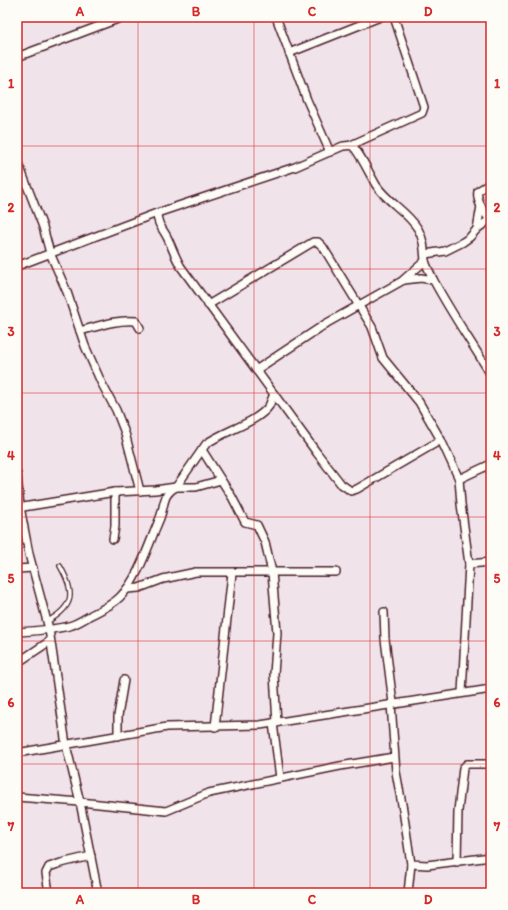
<svg xmlns="http://www.w3.org/2000/svg" width="508" height="910" font-family="Itim,sans-serif">
<style>
.lines{fill:none;stroke-linecap:round;stroke-linejoin:round}
.service-casing{stroke:#4a1f2b;stroke-width:6}
.minor-casing{stroke:#4a1f2b;stroke-width:10}
.service{stroke:#fdfcf7;stroke-width:3.5}
.minor{stroke:#fdfcf7;stroke-width:7}
.grid{fill:none;stroke:#d62828;stroke-width:1;stroke-opacity:0.55}
.neatline{fill:none;stroke:#d62828;stroke-width:1.5}
.grid-label{font-size:13px;text-anchor:middle;font-weight:bold;fill:#d62828}
</style>
<rect width="100%" height="100%" fill="#f1e3ea"/>
<filter id="ink" filterUnits="userSpaceOnUse"><feTurbulence type="fractalNoise" baseFrequency=".025" numOctaves="2"/><feDisplacementMap in="SourceGraphic" scale="8" xChannelSelector="R" yChannelSelector="G"/><feConvolveMatrix kernelMatrix="1 2 1 2 8 2 1 2 1" color-interpolation-filters="sRGB"/></filter>
<g filter="url(#ink)">
<g class="lines">
<defs>
<path id="service" d="M48,621C75,606 75,592 60,566"/>
<g id="minor">
<path d="M276,17L307,100L330,152"/>
<path d="M289,53L380,17"/>
<path d="M17,57L123,17"/>
<path d="M351,145L422,113L424,107L394,17"/>
<path d="M17,160L43,227L50,253L67,292L85,346L101,382L116,410L125,433L140,491"/>
<path d="M491,183L478,191C476,201 485,214 491,221"/>
<path d="M157,213C157,223 162,228 167,237C172,247 175,257 181,267L317,453L341,484L351,491L357,489L441,440"/>
<path d="M477,229L481,206"/>
<path d="M425,254L445,251L463,242L470,237L477,229L489,220"/>
<path d="M17,266L157,213L295,167L343,146C346,146 349,145 352,146C358,149 371,177 376,185C387,202 407,211 418,229C424,239 424,250 425,261C427,267 431,275 434,281C451,313 472,343 491,375"/>
<path d="M404,280L421,278L433,280"/>
<path d="M208,305L313,242H318L323,247L372,327L383,358L419,402L441,440L459,479L461,504L469,564L462,693"/>
<path d="M80,331C99,326 117,319 136,321L140,328"/>
<path d="M256,370L327,323L402,281L425,261"/>
<path d="M202,450L232,497L245,522L257,525L265,542L272,572H336"/>
<path d="M17,474L20,507L29,554L49,629L66,745L80,802L98,893"/>
<path d="M459,479L491,464"/>
<path d="M17,508L115,492L155,490L176,487H196L221,480"/>
<path d="M113,539L115,526V492"/>
<path d="M469,564L491,562"/>
<path d="M17,569L33,568"/>
<path d="M127,589L139,588L163,579L196,572H272L277,633L274,674L277,723"/>
<path d="M384,612L385,639L393,703"/>
<path d="M17,632C34,631 52,630 69,626C77,624 84,619 91,615C101,610 112,605 120,597C139,578 149,543 160,518C165,505 162,494 176,487L206,444C223,431 257,423 269,406C271,402 272,398 274,394"/>
<path d="M17,663L50,641"/>
<path d="M391,704L396,772L403,810L411,864L427,865L491,857"/>
<path d="M273,723L280,778"/>
<path d="M215,727L232,573"/>
<path d="M118,736V716L124,680"/>
<path d="M17,753L167,727L260,725L491,689"/>
<path d="M17,797L80,802L166,811L209,793L340,766L394,757"/>
<path d="M457,862L458,811L463,768L467,764H491"/>
<path d="M49,893L46,873L49,867L61,863L91,856"/>
<path d="M408,893L411,864"/>
</g>
</defs>
<!-- service casing -->
<use href="#service" class="service-casing"/>
<!-- minor casing -->
<use href="#minor" class="minor-casing"/>
<!-- service -->
<use href="#service" class="service"/>
<!-- minor -->
<use href="#minor" class="minor"/>
</g>
</g>
<!-- grid -->
<path class="grid" d="M138,17V893M254,17V893M370,17V893M17,146H491M17,269H491M17,393H491M17,517H491M17,641H491M17,764H491"/>
<!-- margin -->
<rect width="508" height="910" fill="none" stroke="#fdfcf7" stroke-width="44"/>
<rect x="22" y="22" width="464" height="866" class="neatline"/>
<g class="grid-label">
<text x="80" y="16">A</text>
<text x="196" y="16">B</text>
<text x="312" y="16">C</text>
<text x="428" y="16">D</text>
<text x="11" y="88">1</text>
<text x="497" y="88">1</text>
<text x="11" y="212">2</text>
<text x="497" y="212">2</text>
<text x="11" y="336">3</text>
<text x="497" y="336">3</text>
<text x="11" y="460">4</text>
<text x="497" y="460">4</text>
<text x="11" y="583">5</text>
<text x="497" y="583">5</text>
<text x="11" y="707">6</text>
<text x="497" y="707">6</text>
<text x="11" y="831">7</text>
<text x="497" y="831">7</text>
<text x="80" y="904">A</text>
<text x="196" y="904">B</text>
<text x="312" y="904">C</text>
<text x="428" y="904">D</text>
</g>
</svg>
